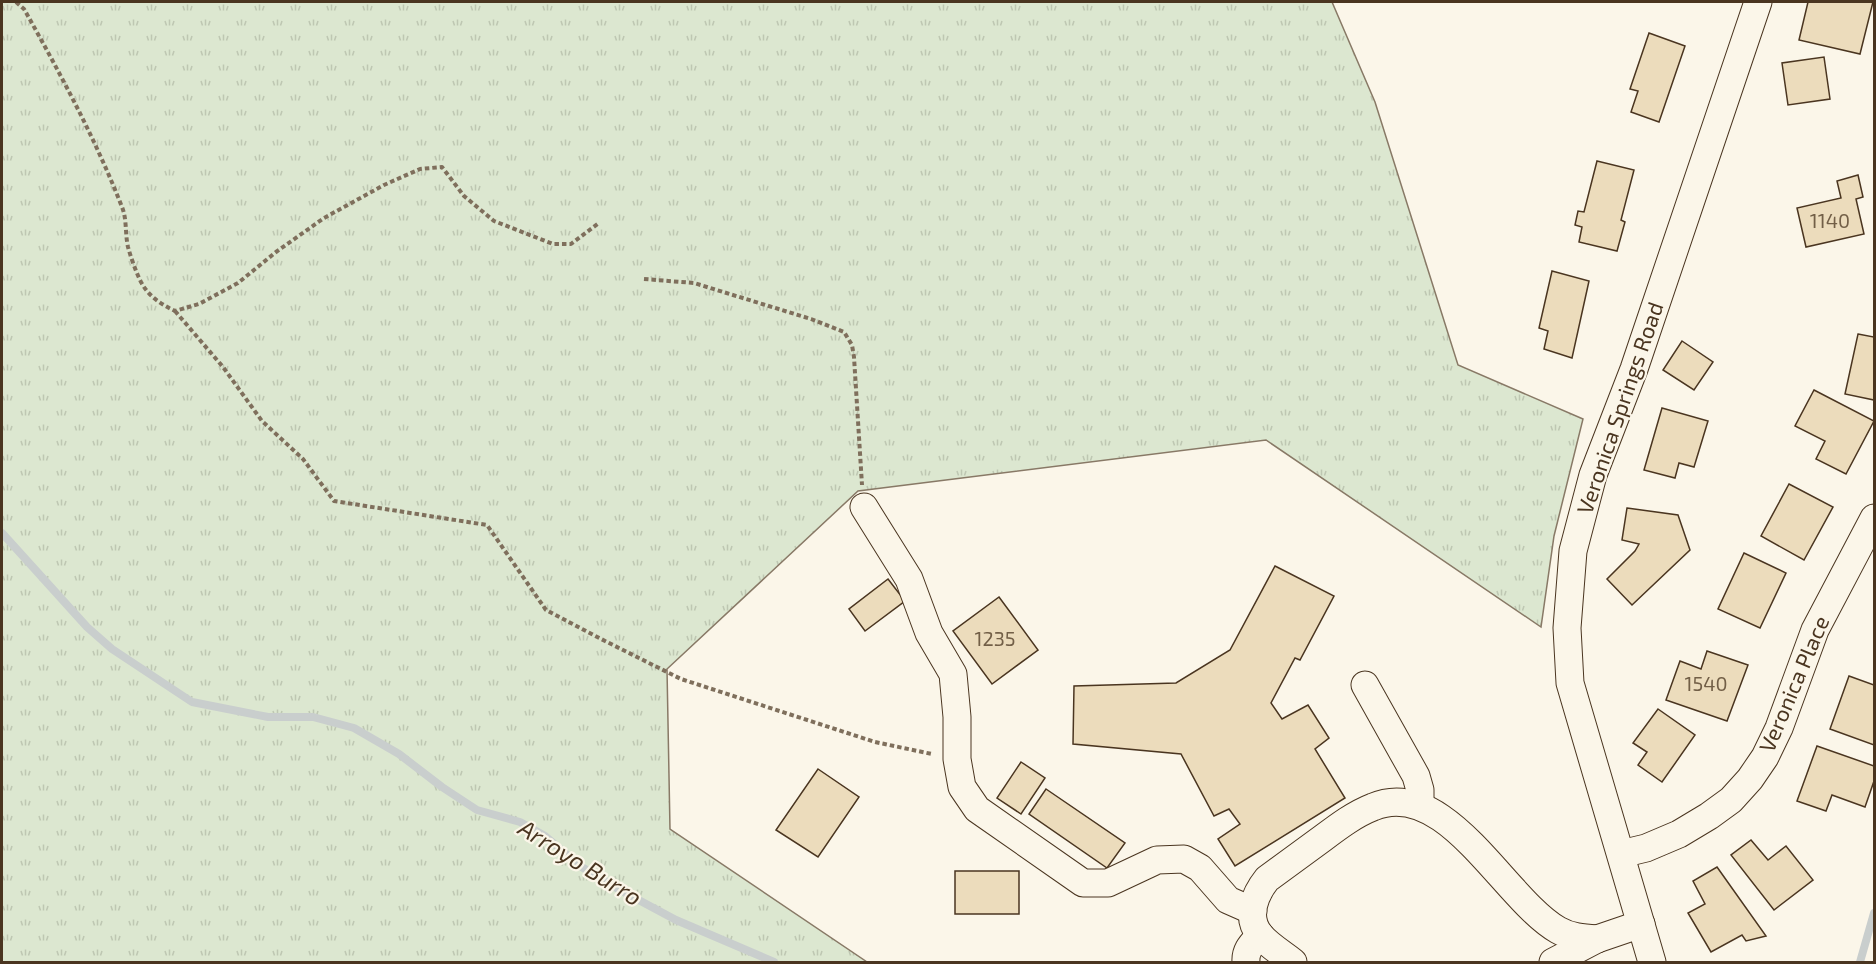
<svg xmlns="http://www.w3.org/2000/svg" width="1876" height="964" font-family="'Exo 2',sans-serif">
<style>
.grass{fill:url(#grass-tufts);stroke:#887966;stroke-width:1.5}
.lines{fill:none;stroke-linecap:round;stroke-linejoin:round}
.stream{stroke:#c9cecd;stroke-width:8}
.building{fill:#ecdcbc;stroke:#4a3520;stroke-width:1.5}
.minor-casing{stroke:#4a3520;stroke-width:29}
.path{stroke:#7f6f5c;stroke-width:4;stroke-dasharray:4.5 3;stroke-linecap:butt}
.minor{stroke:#fbf6e9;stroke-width:27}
.labels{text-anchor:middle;stroke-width:4.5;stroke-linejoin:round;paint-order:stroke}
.number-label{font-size:20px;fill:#725f47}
.street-label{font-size:22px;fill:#4a3520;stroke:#fbf6e9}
.water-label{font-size:24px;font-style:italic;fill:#4a3520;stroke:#fbf6e9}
</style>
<defs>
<pattern id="grass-tufts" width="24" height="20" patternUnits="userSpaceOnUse" patternTransform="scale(1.5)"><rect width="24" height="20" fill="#dce7d0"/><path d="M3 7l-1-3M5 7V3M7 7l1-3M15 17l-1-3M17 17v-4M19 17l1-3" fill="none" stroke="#bec7b2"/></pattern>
</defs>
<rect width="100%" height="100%" fill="#fbf6e9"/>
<!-- grass -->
<path class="grass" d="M2,2H1332L1375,102L1458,365L1583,419L1554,536L1541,627L1266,440L858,491L667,669L670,829L867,962H2Z"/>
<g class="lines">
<!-- stream -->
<g class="stream">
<path d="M2,533L87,627L112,649L192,702L268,717H313L354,728L399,754L442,787L477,810L520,822L545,836L580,866L620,890L676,920L774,962"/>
<path d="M1860,962L1874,913"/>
</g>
</g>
<!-- building -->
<g class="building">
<path d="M1808,2H1873L1860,54L1799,40Z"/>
<path d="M1649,33L1685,46L1659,122L1631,112L1638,91L1630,89Z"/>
<path d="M1824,57L1830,99L1788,105L1782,63Z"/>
<path d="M1597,161L1634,170L1621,220L1625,222L1617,251L1579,242L1582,227L1575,225L1578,211L1584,212Z"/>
<path d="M1858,175L1863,197L1856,199L1864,234L1806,247L1797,208L1841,198L1837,181Z"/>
<path d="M1552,271L1589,281L1572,358L1544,349L1548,331L1539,328Z"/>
<path d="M1858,334L1874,337V400L1845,394Z"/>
<path d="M1682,341L1713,362L1694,390L1663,370Z"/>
<path d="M1814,390L1874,421L1846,474L1816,459L1825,441L1795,426Z"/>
<path d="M1662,408L1708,421L1694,467L1679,463L1675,478L1644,470Z"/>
<path d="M1789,484L1833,507L1804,560L1761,536Z"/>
<path d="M1627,508L1678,515L1690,550L1632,605L1607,579L1635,551L1639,544L1622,540Z"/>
<path d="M1744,553L1786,573L1760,628L1718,609Z"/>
<path d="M1275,566L1334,596L1300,660L1295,658L1271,703L1282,719L1308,705L1329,738L1315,749L1345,798L1235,866L1218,839L1240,824L1229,809L1214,816L1181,754L1073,744L1074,686L1176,683L1230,650Z"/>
<path d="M888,579L905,601L865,631L849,609Z"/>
<path d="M999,597L1038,650L992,684L953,631Z"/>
<path d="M1707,651L1748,665L1727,721L1666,700L1680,661L1701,669Z"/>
<path d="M1849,676L1874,685V745L1830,729Z"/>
<path d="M1658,709L1695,735L1662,782L1638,765L1647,752L1633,743Z"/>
<path d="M1817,746L1874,766V781L1865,807L1832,795L1826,811L1797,801Z"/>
<path d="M1021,762L1045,778L1021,814L997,798Z"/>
<path d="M818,769L859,797L818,857L776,830Z"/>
<path d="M1046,789L1125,843L1107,868L1029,814Z"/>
<path d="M1751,840L1768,860L1786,846L1813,880L1774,910L1731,855Z"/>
<path d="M1717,867L1766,936L1746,941L1742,935L1711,952L1688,913L1705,904L1693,881Z"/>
<rect x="955" y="871" width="64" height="43"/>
</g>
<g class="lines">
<defs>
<g id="minor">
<path d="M864,507L909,579L929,633L953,674L957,717V759L962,787L977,809L1083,883H1108L1157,860L1184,859L1200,868L1228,900L1253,911"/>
<path d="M1365,685L1416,776L1420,790V806"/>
<path d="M1621,854L1646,848L1679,834L1709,816L1731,800L1750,779L1765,757L1779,728L1815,630L1874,518"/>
<path d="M1246,962C1245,950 1252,944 1260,935"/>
<path d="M1293,962C1283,954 1268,945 1260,935C1245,917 1255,894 1267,879C1286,865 1304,852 1323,838C1339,826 1355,814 1373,807C1446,776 1504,899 1558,930C1570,937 1583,938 1597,939"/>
<path d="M1553,962L1597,939L1641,924"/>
<path d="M1652,962L1570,683L1567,628L1573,551L1593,475L1634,369L1758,2"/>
</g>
</defs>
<!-- minor casing -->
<use href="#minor" class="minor-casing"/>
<!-- path -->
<g class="path">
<path d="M16,2L24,9C60,73 95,138 122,207C127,219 125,234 128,247C131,258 136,272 141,282C149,297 161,304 175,311L199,304L238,283L276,252L324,218L384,185L420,169L442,167L464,196L494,221L553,244H571L599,223"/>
<path d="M644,279L694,283L811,319L844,332L852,345L854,357L862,485"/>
<path d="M175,311L223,367L262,421L303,459L334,501L487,525L546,610L605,641L681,679L875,742L932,754"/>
</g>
<!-- minor -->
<use href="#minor" class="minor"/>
</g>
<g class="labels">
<!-- number labels -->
<g class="number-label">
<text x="1830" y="228">1140</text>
<text x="995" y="646">1235</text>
<text x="1706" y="691">1540</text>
</g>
<!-- street labels -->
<g class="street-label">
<text transform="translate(1620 408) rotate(-71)" y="8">Veronica Springs Road</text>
<text transform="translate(1794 684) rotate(-67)" y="8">Veronica Place</text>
</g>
<!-- water labels -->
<g class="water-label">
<text transform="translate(580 863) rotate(32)" y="8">Arroyo Burro</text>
</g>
</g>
<!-- border -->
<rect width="1876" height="964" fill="none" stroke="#4a3520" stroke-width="6"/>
</svg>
